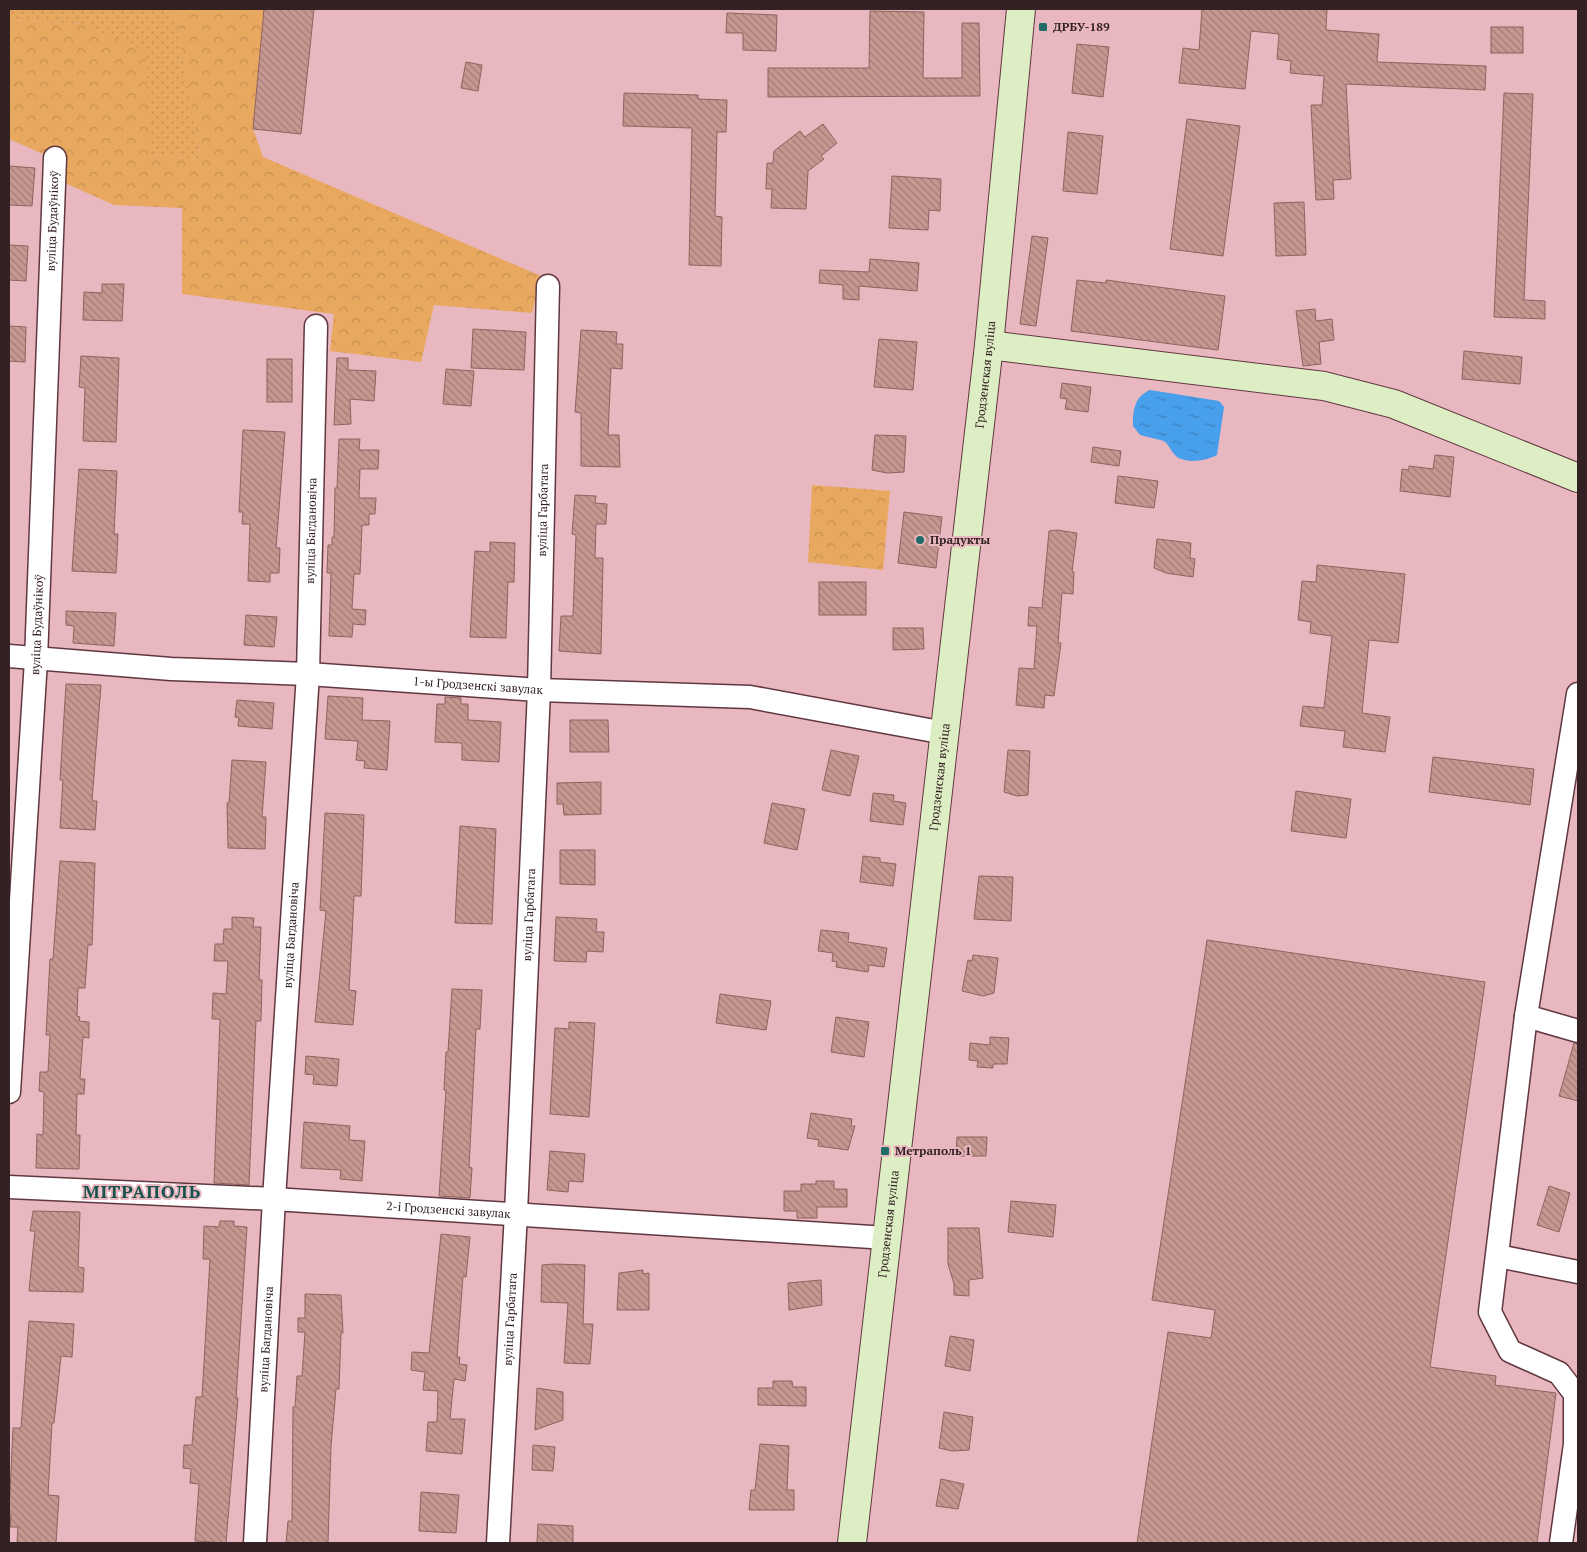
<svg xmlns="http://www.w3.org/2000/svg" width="1587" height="1552" font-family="'PT Serif',serif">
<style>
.grass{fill:url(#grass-dots)}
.forest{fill:url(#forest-crowns)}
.water{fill:url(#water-ripples)}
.building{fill:url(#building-back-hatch);stroke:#8f635d}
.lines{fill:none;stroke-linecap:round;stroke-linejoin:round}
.street-casing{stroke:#613840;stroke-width:25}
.secondary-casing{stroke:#613840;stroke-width:30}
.street{stroke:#fff;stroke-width:22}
.secondary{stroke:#deeec4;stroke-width:28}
.poi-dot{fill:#216b66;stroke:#e9b7bf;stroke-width:2}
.labels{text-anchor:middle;stroke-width:4;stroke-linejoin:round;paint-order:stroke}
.poi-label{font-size:12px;font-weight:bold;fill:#332124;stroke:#e9b7bf;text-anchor:start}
.street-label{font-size:12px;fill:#332124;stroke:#e9b7bf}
.district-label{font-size:18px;font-weight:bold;letter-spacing:1px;fill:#16524d;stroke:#e9b7bf}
</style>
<defs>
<pattern id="grass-dots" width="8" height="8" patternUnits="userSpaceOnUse" patternTransform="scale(1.25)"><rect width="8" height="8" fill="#e8a85f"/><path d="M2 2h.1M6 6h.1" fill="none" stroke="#c79052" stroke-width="1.8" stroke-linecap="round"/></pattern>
<pattern id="forest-crowns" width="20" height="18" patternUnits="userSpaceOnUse" patternTransform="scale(1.25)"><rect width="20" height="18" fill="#e8a85f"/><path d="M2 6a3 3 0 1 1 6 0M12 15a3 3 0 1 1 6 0" fill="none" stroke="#c79052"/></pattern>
<pattern id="water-ripples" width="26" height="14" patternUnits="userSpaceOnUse" patternTransform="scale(1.25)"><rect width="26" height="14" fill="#489feb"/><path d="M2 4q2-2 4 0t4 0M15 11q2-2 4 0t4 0" fill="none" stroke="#3d81be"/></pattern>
<pattern id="building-back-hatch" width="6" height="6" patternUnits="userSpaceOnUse" patternTransform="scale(1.25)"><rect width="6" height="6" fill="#c79891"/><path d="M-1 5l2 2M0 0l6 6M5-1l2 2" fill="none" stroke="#a27c76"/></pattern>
</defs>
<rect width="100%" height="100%" fill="#e9b7bf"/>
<!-- grass -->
<path class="grass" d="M9,9H163L175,14L201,159L151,155L83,24L9,20Z"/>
<!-- forest -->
<g class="forest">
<path d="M163,9H265L253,129L263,157L541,276L532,313L434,305L421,362L330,351L334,314L182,294V208L114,205L65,183L67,153L43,154L9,139V20L83,24L145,51L151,155L201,159L175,15Z"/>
<path d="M812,485L890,491L883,570L808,562Z"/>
</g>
<!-- water -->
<path class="water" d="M1150,390L1219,401L1224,407L1217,455C1206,461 1183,465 1174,454C1170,449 1169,445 1164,441L1140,435L1133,426C1133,410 1134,397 1150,390Z"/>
<!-- building -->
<g class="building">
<path d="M264,9H314L301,134L253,129Z"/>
<path d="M1202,9H1327L1326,30L1379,34L1377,62L1486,66L1485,90L1346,84L1351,179L1333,180L1334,199L1316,200L1311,105H1322L1324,76L1290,73L1291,61L1277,59L1279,34L1251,31L1245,89L1179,83L1183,48L1199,50Z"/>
<path d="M870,11L924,12L923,78H962V23H979L980,96L768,97V68H869Z"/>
<path d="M727,13L777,15L776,51L743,50V33H726Z"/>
<rect x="1491" y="27" width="32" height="26"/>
<path d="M1077,44L1109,47L1103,97L1072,93Z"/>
<path d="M466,62L482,65L478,91L461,88Z"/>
<path d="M624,93L698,95V99L727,100L726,132H717L715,216L722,217L721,266L689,265L692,128L623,126Z"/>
<path d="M1504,93L1533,94L1524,300L1545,301V319L1494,317Z"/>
<path d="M1187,119L1240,126L1223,256L1170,249Z"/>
<path d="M823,124L837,143L821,156L824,159L808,171L806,209L771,208L772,189H766L767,163H773L774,151L800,131L805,137Z"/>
<path d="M1068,132L1103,136L1097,194L1063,191Z"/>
<path d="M9,166L35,168L32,206L9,205Z"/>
<path d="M892,176L941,179L940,211L929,210L928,230L889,228Z"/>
<path d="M1304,202L1306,255L1276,256L1274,203Z"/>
<path d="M1032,236L1048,238L1036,326L1020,324Z"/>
<path d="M9,245L28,246L26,281L9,280Z"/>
<path d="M870,259L919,263L917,291L859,286V300L843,299V285L819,283L820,270L869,272Z"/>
<path d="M1077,280L1106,283V280L1225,296L1218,350L1071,331Z"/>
<path d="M102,284H124L122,321L83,320L84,292L102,293Z"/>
<path d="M1315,309L1316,321L1332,319L1334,340L1319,342L1321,364L1303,366L1296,311Z"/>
<path d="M9,326L26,327L25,362L9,361Z"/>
<path d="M473,329L526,332L524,370L471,368Z"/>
<path d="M581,330L617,332L616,344H623L622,369L611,368L608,435H619L620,467L581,466V413L575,412Z"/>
<path d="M879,339L917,342L913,390L874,387Z"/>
<path d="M1464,351L1522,357L1520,384L1462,379Z"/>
<path d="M81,356L119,358L116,442L83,441L85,388L79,387Z"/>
<path d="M337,358H348V370L376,371L374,401L350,399L351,424L334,425Z"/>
<rect x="267" y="359" width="25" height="43"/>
<path d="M446,369L474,371L471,406L443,404Z"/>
<path d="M1062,383L1091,387L1088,412L1065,409L1067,399L1060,398Z"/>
<path d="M243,430L285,432L276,548H280L279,573H270V582L248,581L250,524H242L243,512H239Z"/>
<path d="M875,435L906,436L904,472L887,473L872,470Z"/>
<path d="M339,439H360L359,450H379L378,469H360L359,498H376L375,514H369V525H362L360,574H354L352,609L366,610L365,625L353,624L352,637L329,636L331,573H327L328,545H332V537H334L335,488H337Z"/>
<path d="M1093,447L1121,451L1119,466L1091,462Z"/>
<path d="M1435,455L1454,457L1450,497L1400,491L1402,469L1409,470V466L1433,469Z"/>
<path d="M79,469L117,471L114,534H118L116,573L72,571Z"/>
<path d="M1118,476L1158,481L1154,508L1115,503Z"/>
<path d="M575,495L596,496L595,503L607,504L606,524H596L595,558H603L601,654L559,651L561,616H573L576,535L572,534Z"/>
<path d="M904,512L942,517L936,568L898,563Z"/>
<path d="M1057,530L1077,533L1072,572H1074L1073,594L1062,593L1058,643H1061L1054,696L1045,695L1044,708L1016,705L1019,668L1034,669L1037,626H1028L1029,607L1042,608L1049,531Z"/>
<path d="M1157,539L1191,543L1190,558L1195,559L1193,577L1166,573L1154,568Z"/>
<path d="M490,542L515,543L514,582H508L506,638L470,637L475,551L490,552Z"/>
<path d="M1317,565L1405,574L1398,643L1369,640L1362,713L1390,717L1385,752L1343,747L1345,731L1300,726L1303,706L1324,708L1332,636L1310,633L1311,622L1298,620L1302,581L1316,582Z"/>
<rect x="819" y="582" width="47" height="33"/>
<path d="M66,611L116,613L114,646L73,643L74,626L66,625Z"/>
<path d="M246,615L277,617L274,647L244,645Z"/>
<path d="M893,628H923L924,649L893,650Z"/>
<path d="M66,684L101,685L92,801H97L95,830L60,828L63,780H60Z"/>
<path d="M328,696L363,698L362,720L390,721L387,770L364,768L365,761L356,760L358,741L325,739Z"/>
<path d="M445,697L461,698V704H468V720L501,722L499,762L462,760V743L435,742L437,704H445Z"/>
<path d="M237,700L274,703L272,729L238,726L239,718L235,717Z"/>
<path d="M570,720H608L609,752H570Z"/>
<path d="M831,750L859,756L850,796L822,790Z"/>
<path d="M1008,750L1030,751L1028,795L1017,796L1004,792Z"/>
<path d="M1433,757L1534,769L1530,805L1429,792Z"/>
<path d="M232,760L266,762L262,817H266L265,849L228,848L227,803H229Z"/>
<path d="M601,782V814L564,815L563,804H557V783Z"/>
<path d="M1296,791L1351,799L1346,838L1291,831Z"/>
<path d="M873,793L894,795L893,801L906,803L903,825L870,821Z"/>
<path d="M772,803L805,809L797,850L764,843Z"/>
<path d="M325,813L364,815L361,896H354L352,937L349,990L356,991L353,1025L315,1022L326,911L320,910Z"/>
<path d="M460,826L496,829L492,924L455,923Z"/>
<path d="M560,850H595V885L560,884Z"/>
<path d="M863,856L880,858V862L896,864L893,886L860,882Z"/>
<path d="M60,861L95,863L92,945H88L85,988H78L77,1016L80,1017L79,1021L89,1022V1038L83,1037L80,1079H85L84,1094H77L76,1135H80L79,1169L36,1168L37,1134L43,1135L44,1092L39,1091L40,1072H48L50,1035H46L50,959H53Z"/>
<path d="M979,876L1013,877L1011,921L974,919Z"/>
<path d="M232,917L254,918L253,927H261L259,980H262L261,1021H256L249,1185L214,1183L220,1019H212L213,993L226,994L228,961H214L215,944H223L224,929H232Z"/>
<path d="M556,917L597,919L596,932H604L603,952L587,951L586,962L554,961Z"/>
<path d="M821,930L849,933L848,942L887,948L884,967L869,965L868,972L836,967L837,962L832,961L833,953L818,951Z"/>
<path d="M1207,940L1485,982L1430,1367L1496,1376L1495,1385L1556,1393L1537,1543H1137L1168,1332L1211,1338L1215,1310L1152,1300Z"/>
<path d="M973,955L998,958L994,993L983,996L962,991L968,960L972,961Z"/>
<path d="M452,989L482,990L480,1029H476L469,1167L472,1168L470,1198L439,1196L446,1090H444L446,1052H448Z"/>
<path d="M720,994L771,1001L766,1030L716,1023Z"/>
<path d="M836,1017L869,1022L864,1057L831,1052Z"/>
<path d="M569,1022L595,1023L589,1117L550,1114L555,1028L569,1029Z"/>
<path d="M990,1037L1009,1038L1007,1064H993V1068L977,1067L978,1061L969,1060L970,1043L990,1045Z"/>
<path d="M1574,1043L1578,1044V1101L1559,1096Z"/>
<path d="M306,1056L339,1059L337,1086L313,1084L314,1075L305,1074Z"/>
<path d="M811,1113L852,1119L851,1126H855L848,1150L818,1146L819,1140L807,1138Z"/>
<path d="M304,1122L350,1126L349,1140L365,1141L362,1181L340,1179L341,1170L301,1168Z"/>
<path d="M957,1137H987L986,1156H956Z"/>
<path d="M550,1151L585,1154L583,1182L569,1181L568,1192L547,1190Z"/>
<path d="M816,1181H834V1189H847V1207H817V1218H797V1211H784V1191H801V1184H816Z"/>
<path d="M1549,1186L1570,1193L1559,1232L1537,1225Z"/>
<path d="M1011,1201L1056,1205L1053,1237L1008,1232Z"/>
<path d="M33,1211L80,1212L78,1267L84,1268L83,1292L29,1291L35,1231H30Z"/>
<path d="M220,1221H234V1226L247,1227L236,1398H238L226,1543L195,1541L199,1484L190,1483L191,1469L183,1468L184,1445H192L196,1397H202L210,1259H203L204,1226L219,1227Z"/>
<path d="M948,1228H979L983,1278L969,1280V1296L954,1295V1284L948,1264Z"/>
<path d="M441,1234L470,1237L466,1277L463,1276L457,1357H460L459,1364L467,1365L465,1381L454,1379L450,1419H465L462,1454L426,1451L428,1422H437L438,1391L423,1390L425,1372L411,1370L412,1352L429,1353Z"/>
<path d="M554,1264L585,1265L583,1324H593L590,1364L564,1363L568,1303L541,1302L542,1265Z"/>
<path d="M643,1270V1274L649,1273V1310H617L619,1273Z"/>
<path d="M821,1280L822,1305L789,1310L788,1283Z"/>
<path d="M305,1294L341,1295L343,1333H341L339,1389H336L331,1446L328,1543H286L288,1521H292L293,1407H295L297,1376H302L305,1332H298V1318H305Z"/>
<path d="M29,1321L74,1324L72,1357L61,1356L54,1423H52L48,1495L59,1496L56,1543H17L18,1527H10L11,1514H9L13,1428H21Z"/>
<path d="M950,1336L974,1340L970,1371L945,1366Z"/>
<path d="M773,1381H792L793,1387H806V1406L758,1405V1388H773Z"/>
<path d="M537,1388L563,1392V1420L535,1430Z"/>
<path d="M944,1412L973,1417L969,1450L952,1451L939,1448Z"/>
<path d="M760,1444L789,1446L787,1490H794V1510H749L751,1490H755Z"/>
<path d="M533,1445L555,1447L553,1471L532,1470Z"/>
<path d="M941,1479L964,1484L958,1509L936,1506Z"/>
<path d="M421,1492L459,1495L456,1533L419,1531Z"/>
<path d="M538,1524L573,1526V1543H537Z"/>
</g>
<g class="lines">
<defs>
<g id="street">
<path id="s1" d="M9,656L171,669L308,674L539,690L750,697L945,733"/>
<path d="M1526,1016L1578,1031"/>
<path id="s2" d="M9,1092L36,660L55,158"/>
<path id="s3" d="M9,1187L274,1199L887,1238"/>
<path d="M1498,1256L1578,1272"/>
<path id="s4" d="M255,1543L274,1199L308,674L316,326"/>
<path id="s5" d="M498,1543L516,1213L539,690L548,286"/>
<path d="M1561,1543L1575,1444V1394L1559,1373L1510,1351L1490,1312L1526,1016L1578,694"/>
</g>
<g id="secondary">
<path d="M989,345L1324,386L1394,404L1578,478"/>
<path id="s6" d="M852,1543L989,345L1021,9"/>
</g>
</defs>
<!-- street casing -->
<use href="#street" class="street-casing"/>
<!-- secondary casing -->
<use href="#secondary" class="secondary-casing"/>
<!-- street -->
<use href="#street" class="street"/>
<!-- secondary -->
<use href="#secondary" class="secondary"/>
</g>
<!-- markers -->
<g class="poi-dot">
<rect x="1038" y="22" width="10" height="10" rx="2.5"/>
<circle cx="920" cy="540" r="5"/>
<rect x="880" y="1146" width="10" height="10" rx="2.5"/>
</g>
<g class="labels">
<!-- poi labels -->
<g class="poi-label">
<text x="1053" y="31">ДРБУ-189</text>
<text x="930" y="544">Прадукты</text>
<text x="895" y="1155">Метраполь 1</text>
</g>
<!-- street labels -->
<g class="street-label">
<text dy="4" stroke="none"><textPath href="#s2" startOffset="872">вуліца Будаўнікоў</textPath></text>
<text dy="4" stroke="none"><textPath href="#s6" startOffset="1176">Гродзенская вуліца</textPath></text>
<text dy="4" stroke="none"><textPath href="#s5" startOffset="1034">вуліца Гарбатага</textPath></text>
<text dy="4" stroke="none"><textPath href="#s4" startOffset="1014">вуліца Багдановіча</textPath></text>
<text dy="4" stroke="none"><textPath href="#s2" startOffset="468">вуліца Будаўнікоў</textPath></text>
<text dy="4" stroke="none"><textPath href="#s1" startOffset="470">1-ы Гродзенскі завулак</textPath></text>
<text dy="4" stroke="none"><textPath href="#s6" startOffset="771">Гродзенская вуліца</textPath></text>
<text dy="4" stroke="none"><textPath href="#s5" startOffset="629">вуліца Гарбатага</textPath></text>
<text dy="4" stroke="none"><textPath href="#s4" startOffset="609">вуліца Багдановіча</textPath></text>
<text dy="4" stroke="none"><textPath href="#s3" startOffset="440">2-і Гродзенскі завулак</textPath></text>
<text dy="4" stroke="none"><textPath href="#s6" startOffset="321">Гродзенская вуліца</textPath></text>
<text dy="4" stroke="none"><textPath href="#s5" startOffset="224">вуліца Гарбатага</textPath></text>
<text dy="4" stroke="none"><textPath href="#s4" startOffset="204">вуліца Багдановіча</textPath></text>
</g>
<!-- district labels -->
<g class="district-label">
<text x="142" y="1198">МІТРАПОЛЬ</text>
</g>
</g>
<!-- border -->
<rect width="1587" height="1552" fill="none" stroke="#332124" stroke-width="20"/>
</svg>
